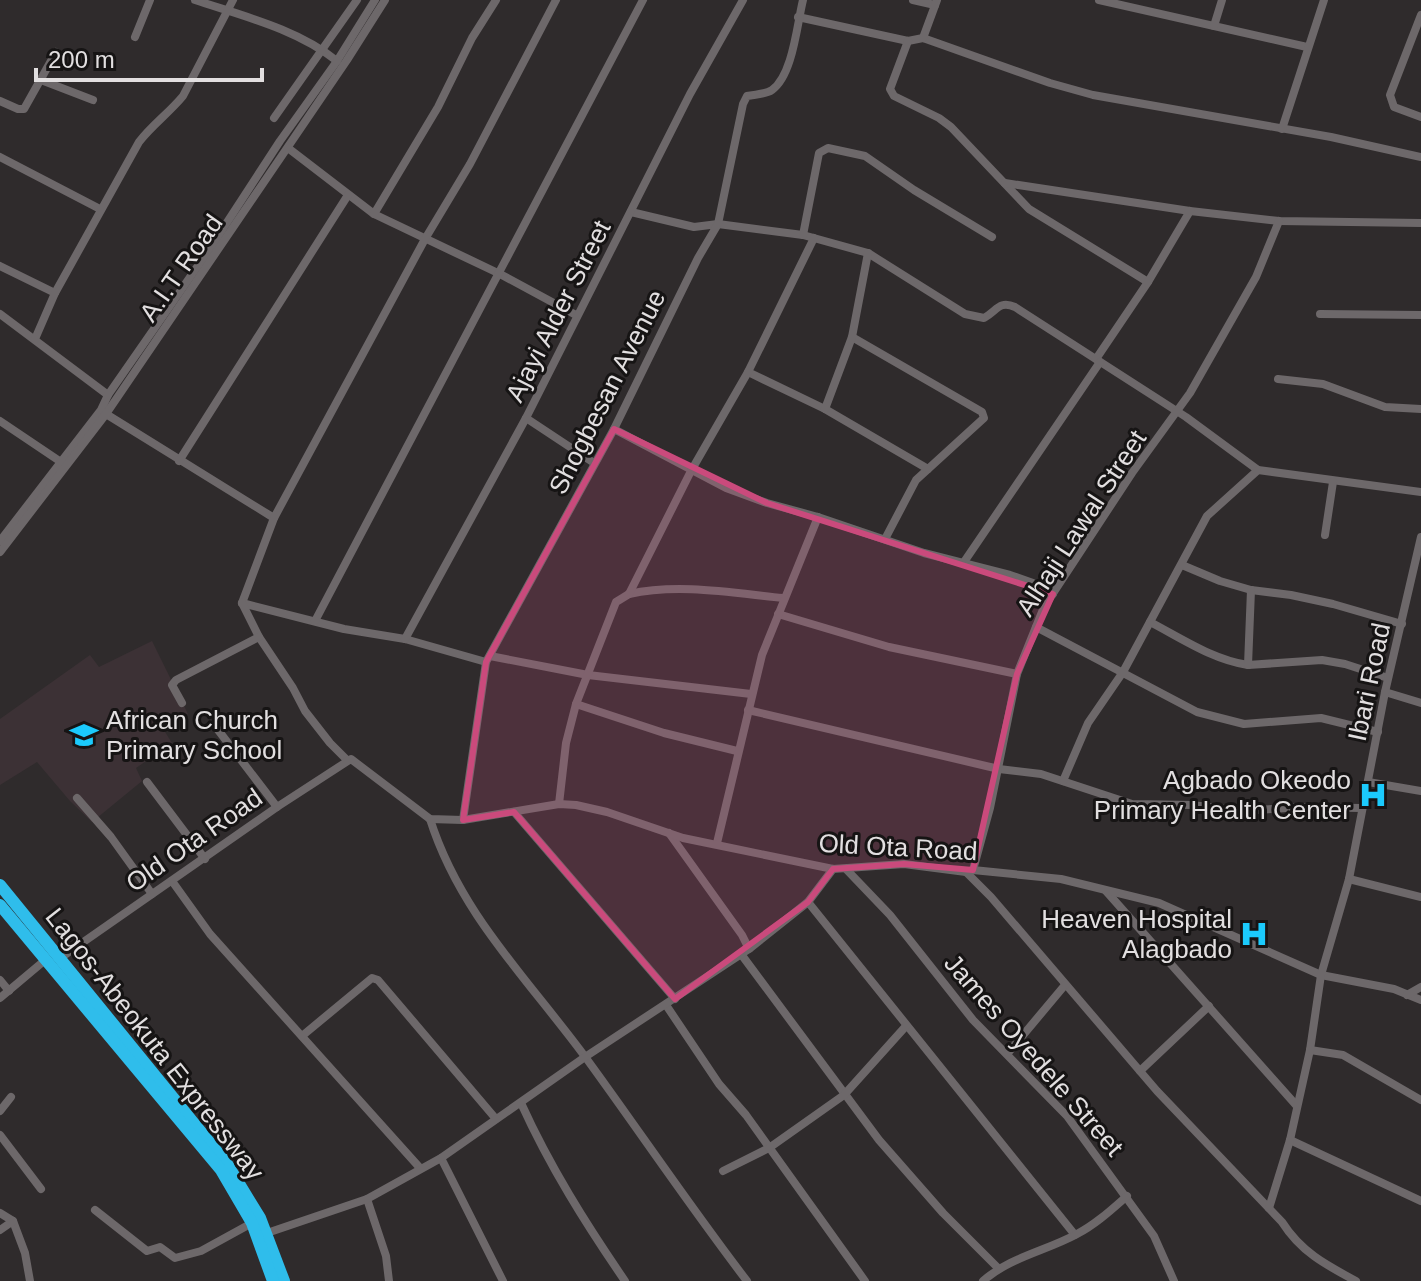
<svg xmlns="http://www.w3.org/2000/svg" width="1421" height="1281" font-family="Arial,sans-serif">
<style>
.built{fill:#3c3135}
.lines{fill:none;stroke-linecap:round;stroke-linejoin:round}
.minor{stroke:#6d686a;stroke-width:8}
.highway{stroke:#2fbdeb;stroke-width:12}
.marked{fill:#ca4a7c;fill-opacity:0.2;stroke:#ca4a7c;stroke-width:6;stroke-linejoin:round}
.labels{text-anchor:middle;stroke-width:6;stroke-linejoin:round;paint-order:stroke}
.street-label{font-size:26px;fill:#e2dfe0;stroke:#161414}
.poi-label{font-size:26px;fill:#e2dfe0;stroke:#161414;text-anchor:end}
</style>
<rect width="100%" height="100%" fill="#2f2b2c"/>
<!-- built -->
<path class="built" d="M152,641L188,714L162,727L172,743L136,768L142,781L92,822L70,801L37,762L0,785V719L90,655L99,667Z"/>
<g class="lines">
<!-- minor -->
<g class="minor">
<path d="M195,0C243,16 297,29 337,61"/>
<path d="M913,0L935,5"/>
<path d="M1099,0L1307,47"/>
<path d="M1421,15L1390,95L1394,107L1421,117"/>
<path d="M798,17L908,41L923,38L1050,83L1093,95L1331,137L1421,157"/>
<path d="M1214,26L1222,0"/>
<path d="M135,37L150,0"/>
<path d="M923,38L937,0"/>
<path d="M908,41L890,89L894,96L939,118L951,127L1029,209L1148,282"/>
<path d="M41,80L93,100"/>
<path d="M0,101L18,109H24L56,52"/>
<path d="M274,118L357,0"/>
<path d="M1282,129L1324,0"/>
<path d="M288,148L374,214L500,274L576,315"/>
<path d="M0,157L100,209"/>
<path d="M1005,183L1190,211L1279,221L1421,223"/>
<path d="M631,212L694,227L718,224L803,235L868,253L965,314L984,318C997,311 999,300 1015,307L1186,417L1258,470L1421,492"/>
<path d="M374,214L438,107L472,38L496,0"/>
<path d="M803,235L819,153L828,148L865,156L914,190L992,237"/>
<path d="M0,266L55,293"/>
<path d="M0,314L108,395"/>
<path d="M1320,314L1421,315"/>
<path d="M852,337L982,412L984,418L916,480L885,539"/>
<path d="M35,339L55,293L139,142C152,125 169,113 183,96L233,0"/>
<path d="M1096,359L1148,282L1190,211"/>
<path d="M748,372L825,409L928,469"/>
<path d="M1278,379L1323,384L1385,407L1421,409"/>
<path d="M825,409L852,337L868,253"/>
<path d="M106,414L274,518"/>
<path d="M526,418L594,463"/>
<path d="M0,421L61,462"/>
<path d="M614,429L726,488L767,503L818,517L924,553L1010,575L1033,583L1053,594"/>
<path d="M179,461L348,195"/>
<path d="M1325,535L1333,482"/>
<path d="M0,541L101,410L108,395L211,247L280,141L337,61L375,0"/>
<path d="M0,552L106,414L347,60L385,0"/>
<path d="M964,562L1100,362"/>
<path d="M1182,565L1220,581L1251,590L1291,595L1333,604L1402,624"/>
<path d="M629,594C679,583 733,593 783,598"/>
<path d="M242,603L274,518L425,239L470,164L556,0"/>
<path d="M242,603L344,629L405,639L486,662"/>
<path d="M242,603L259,637L293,688L305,711L330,743L347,760"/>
<path d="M778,614L889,647L1017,674"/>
<path d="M315,621L643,0"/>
<path d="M1150,622C1181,638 1213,660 1248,665L1322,660L1345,664L1388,678"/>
<path d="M1036,627L1197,712L1244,724L1321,718L1378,732"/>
<path d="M405,639L526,418L690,94L743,0"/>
<path d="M490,656L588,675L751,694"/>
<path d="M1248,665L1251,590"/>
<path d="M1385,692L1421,703"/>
<path d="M182,703L172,685L176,680L259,637"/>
<path d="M576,704L664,733L737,751"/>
<path d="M748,710L999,769L1041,774L1132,804L1192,805L1244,811L1300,807L1361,808"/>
<path d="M215,726L277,807"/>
<path d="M1063,781L1088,723L1123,672L1207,516L1258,470"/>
<path d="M147,782L205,859"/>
<path d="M1368,782L1421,791"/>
<path d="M77,798L111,837L152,894"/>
<path d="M559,804L566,743L576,704L616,602L629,594L691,471L748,372L814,238"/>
<path d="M514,812L675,999"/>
<path d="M430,819C460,914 528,979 586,1058C640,1132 691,1208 747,1281"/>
<path d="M463,820L486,662L614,429L698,258L718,224L743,104L747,96C755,94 765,95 772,90C793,75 797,24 803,0"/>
<path d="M669,833L742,935L749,949"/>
<path d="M717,843L762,655L818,517"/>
<path d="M846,869L890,915L973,1020L1067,1116L1154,1236L1174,1281"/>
<path d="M973,870L990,808L1017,674L1044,607L1132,473L1190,393L1256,277L1279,221"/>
<path d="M966,872L991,897L1157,1091L1282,1222C1301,1252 1326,1265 1356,1281"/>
<path d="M1349,879L1421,897"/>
<path d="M172,881L210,934L420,1168"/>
<path d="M1106,891L1296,1105"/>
<path d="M808,902L1075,1235"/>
<path d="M741,954L879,1140L943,1213L998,1268"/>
<path d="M59,959L277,807L351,759L430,819L463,820L559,804L576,805L607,812L683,838L833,869L904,864L966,872L973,870L1061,879L1159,903L1321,975L1394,989L1421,1000"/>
<path d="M0,980L9,991"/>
<path d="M1407,995L1421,987"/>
<path d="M0,998L44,961"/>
<path d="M666,1005L719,1084L746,1115L865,1281"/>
<path d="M302,1036L372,978L378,980L496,1119"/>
<path d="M1310,1050L1343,1055L1421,1100"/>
<path d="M1008,1053L1065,985"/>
<path d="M1140,1071L1209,1006"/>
<path d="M521,1103C550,1167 586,1224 625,1281"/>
<path d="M0,1111L11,1097"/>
<path d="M0,1135L41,1189"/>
<path d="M1290,1140L1421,1201"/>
<path d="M441,1158L503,1281"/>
<path d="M723,1171L769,1148L844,1095L906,1026"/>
<path d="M367,1199L386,1256L389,1281"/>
<path d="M1269,1208L1290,1140L1310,1050L1321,975L1349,879L1385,692L1421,537"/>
<path d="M95,1210L147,1251L160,1247L175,1258L201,1251L252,1223"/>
<path d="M0,1213L13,1221L25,1253L30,1281"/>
<path d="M0,1230L13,1221"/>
<path d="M267,1233L367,1199L441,1158L585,1057L749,949L808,902L833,869"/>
<path d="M983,1281C1010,1257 1046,1251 1077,1234C1096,1224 1111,1210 1127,1196"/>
</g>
<!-- highway -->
<g class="highway">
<path d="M0,885L227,1164L260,1218L284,1281"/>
<path d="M0,905L221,1170L252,1223L273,1281"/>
</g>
</g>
<!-- marked area -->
<path class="marked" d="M614,429L767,503L1053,594L1017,674L973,870L904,864L833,869L808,902L675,999L514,812L463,820L486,662Z"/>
<!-- icons -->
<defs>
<symbol id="school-bare" viewBox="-9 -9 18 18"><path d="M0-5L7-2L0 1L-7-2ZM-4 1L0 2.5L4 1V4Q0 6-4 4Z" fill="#1bcafc" stroke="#161414" stroke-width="2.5" paint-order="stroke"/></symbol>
<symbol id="hospital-bare" viewBox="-9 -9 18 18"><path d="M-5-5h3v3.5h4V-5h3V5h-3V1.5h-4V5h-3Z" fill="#1bcafc" stroke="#161414" stroke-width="2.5" paint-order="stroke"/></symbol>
</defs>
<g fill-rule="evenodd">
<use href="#school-bare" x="64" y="715" width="40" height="40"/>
<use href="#hospital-bare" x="1353" y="775" width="40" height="40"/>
<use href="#hospital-bare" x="1234" y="914" width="40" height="40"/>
</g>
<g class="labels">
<!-- street labels -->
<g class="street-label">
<text transform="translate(181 268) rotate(-55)" y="9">A.I.T Road</text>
<text transform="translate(558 311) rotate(-63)" y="9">Ajayi Alder Street</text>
<text transform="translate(607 392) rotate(-63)" y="9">Shogbesan Avenue</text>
<text transform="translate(1081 523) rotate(-57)" y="9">Alhaji Lawal Street</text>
<text transform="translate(1369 682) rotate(-78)" y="9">Ibari Road</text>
<text transform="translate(194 840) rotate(-35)" y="9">Old Ota Road</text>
<text transform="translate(898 847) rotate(3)" y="9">Old Ota Road</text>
<text transform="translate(155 1044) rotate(52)" y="9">Lagos-Abeokuta Expressway</text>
<text transform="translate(1034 1055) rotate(49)" y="9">James Oyedele Street</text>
</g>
<!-- poi labels -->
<g class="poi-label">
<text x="106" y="729" text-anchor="start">African Church<tspan x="106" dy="30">Primary School</tspan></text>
<text x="1351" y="789">Agbado Okeodo<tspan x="1351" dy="30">Primary Health Center</tspan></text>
<text x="1232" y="928">Heaven Hospital<tspan x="1232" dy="30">Alagbado</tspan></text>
</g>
</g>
<!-- scale -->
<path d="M36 68v12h226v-12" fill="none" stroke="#e2dfe0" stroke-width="4"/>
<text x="48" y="68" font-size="24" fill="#e2dfe0" stroke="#161414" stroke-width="6" paint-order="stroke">200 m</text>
</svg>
